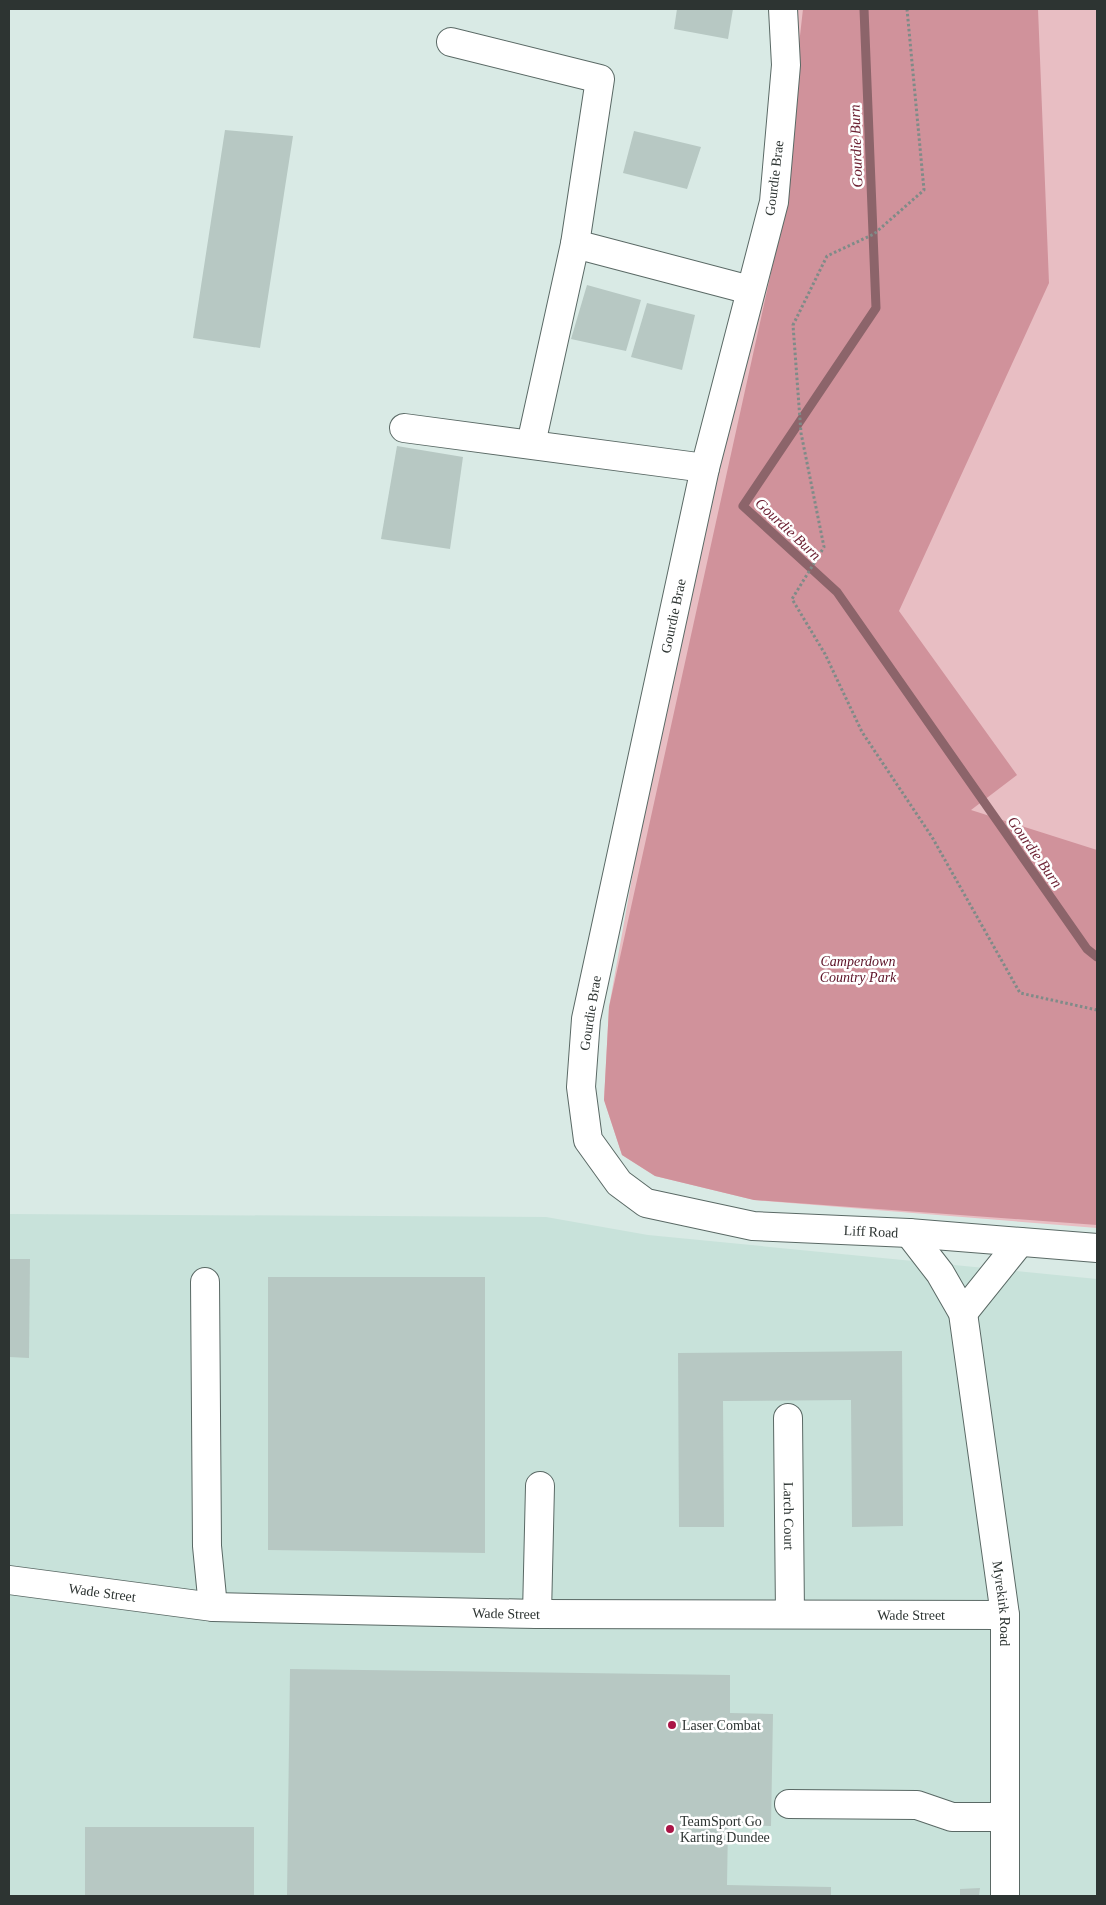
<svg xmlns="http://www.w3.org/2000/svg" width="1106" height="1905" font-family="'Times New Roman',serif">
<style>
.built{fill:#c8e2da}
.green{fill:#e8bec3}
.forest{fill:#d0929b}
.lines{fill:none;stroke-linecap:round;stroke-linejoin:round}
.stream{stroke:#8c646a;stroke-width:9}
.building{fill:#b7c8c3}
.minor-casing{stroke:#5a6965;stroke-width:30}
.path{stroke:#7f8b88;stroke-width:3;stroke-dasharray:2.5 2.5;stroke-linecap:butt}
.minor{stroke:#fff;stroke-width:28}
.poi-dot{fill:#aa1546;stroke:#fff;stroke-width:2}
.labels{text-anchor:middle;stroke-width:5;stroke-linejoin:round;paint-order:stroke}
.street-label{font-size:14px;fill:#2d3432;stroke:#fff}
.park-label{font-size:14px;font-style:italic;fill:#5b1025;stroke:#fff}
.poi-label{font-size:14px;fill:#2d3432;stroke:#fff;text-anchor:start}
.water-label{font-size:15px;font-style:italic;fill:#6d2234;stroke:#fff}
</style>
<rect width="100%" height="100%" fill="#d9eae5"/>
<!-- built -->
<path class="built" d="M9,1214L546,1217L648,1235L1097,1279V1896H9Z"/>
<!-- green -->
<path class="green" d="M783,9H1097V1228L754,1200L655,1176L622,1155L604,1100L609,1007L705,468L774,202Z"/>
<!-- forest -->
<path class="forest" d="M803,9H1038L1049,283L899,611L1017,775L971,810L1097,850V1225L754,1200L655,1176L622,1155L604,1100L609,1007L776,250Z"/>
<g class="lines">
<!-- stream -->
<path class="stream" d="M864,9L876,308L743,506L837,592L1087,949L1097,957"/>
</g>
<!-- building -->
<g class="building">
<path d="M677,9H733L728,39L674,29Z"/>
<path d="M225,130L293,136L260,348L193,338Z"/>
<path d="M634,131L701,147L687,189L623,173Z"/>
<path d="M587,285L641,300L626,351L571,339Z"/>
<path d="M647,303L695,315L682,370L631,357Z"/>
<path d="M397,446L463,457L450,549L381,539Z"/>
<path d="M9,1259H30L29,1358L9,1357Z"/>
<path d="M268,1277H485V1553L268,1550Z"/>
<path d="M902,1351L903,1526L852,1527L851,1400L723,1401L724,1527H679L678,1353Z"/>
<path d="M290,1669L730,1675V1713L773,1714L771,1826L728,1825L727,1885L831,1887V1896H287Z"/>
<rect x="85" y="1827" width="169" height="69"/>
<path d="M980,1888L979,1896H960V1889Z"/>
</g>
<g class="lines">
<defs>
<g id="minor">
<path id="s1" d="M783,9L786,65L774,202L705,468L586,1019L581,1087L588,1140L619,1183L646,1203L753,1226L909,1233L1097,1248"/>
<path d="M451,42L600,79L575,244L750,290"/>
<path d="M404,428L705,468"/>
<path d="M531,444L575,244"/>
<path id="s2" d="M909,1233L940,1273L963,1313L1005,1615V1896"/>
<path d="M205,1282L207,1546L213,1607"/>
<path d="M963,1313L1020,1242"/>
<path id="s3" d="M788,1418L790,1614"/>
<path id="s4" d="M9,1580L213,1607L537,1614L1005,1615"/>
<path d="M537,1614L540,1486"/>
<path d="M789,1804L917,1805L952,1817H1005"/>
</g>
</defs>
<!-- minor casing -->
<use href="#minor" class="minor-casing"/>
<!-- path -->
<path class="path" d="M907,9L924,190L874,234L827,256L793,325L801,433L824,547L792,599L825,654L862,732L932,837L1020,993L1097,1010"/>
<!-- minor -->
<use href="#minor" class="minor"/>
</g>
<!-- markers -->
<g class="poi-dot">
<circle cx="672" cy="1725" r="5"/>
<circle cx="670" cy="1829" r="5"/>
</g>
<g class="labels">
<!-- street labels -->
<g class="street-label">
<text transform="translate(774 178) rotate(-83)" y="5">Gourdie Brae</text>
<text transform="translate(673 616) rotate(-78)" y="5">Gourdie Brae</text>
<text transform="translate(590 1013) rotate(-81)" y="5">Gourdie Brae</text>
<text dy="5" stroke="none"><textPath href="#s1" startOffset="1468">Liff Road</textPath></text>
<text dy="5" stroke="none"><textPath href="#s3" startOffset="98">Larch Court</textPath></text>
<text dy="5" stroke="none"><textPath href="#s4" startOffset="94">Wade Street</textPath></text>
<text dy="5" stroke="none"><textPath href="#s2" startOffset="390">Myrekirk Road</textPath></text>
<text dy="5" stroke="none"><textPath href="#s4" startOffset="499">Wade Street</textPath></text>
<text dy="5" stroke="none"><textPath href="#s4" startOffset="904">Wade Street</textPath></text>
</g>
<!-- park labels -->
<g class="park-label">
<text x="858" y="966">Camperdown<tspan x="858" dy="16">Country Park</tspan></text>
</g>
<!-- poi labels -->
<g class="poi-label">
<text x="682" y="1730">Laser Combat</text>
<text x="680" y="1826">TeamSport Go<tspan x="680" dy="16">Karting Dundee</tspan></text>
</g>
<!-- water labels -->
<g class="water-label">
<text transform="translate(856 146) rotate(-92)" y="5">Gourdie Burn</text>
<text transform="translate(788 529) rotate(43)" y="5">Gourdie Burn</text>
<text transform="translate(1035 852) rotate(55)" y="5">Gourdie Burn</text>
</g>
</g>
<!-- border -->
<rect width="1106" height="1905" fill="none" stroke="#2d3432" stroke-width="20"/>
</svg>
